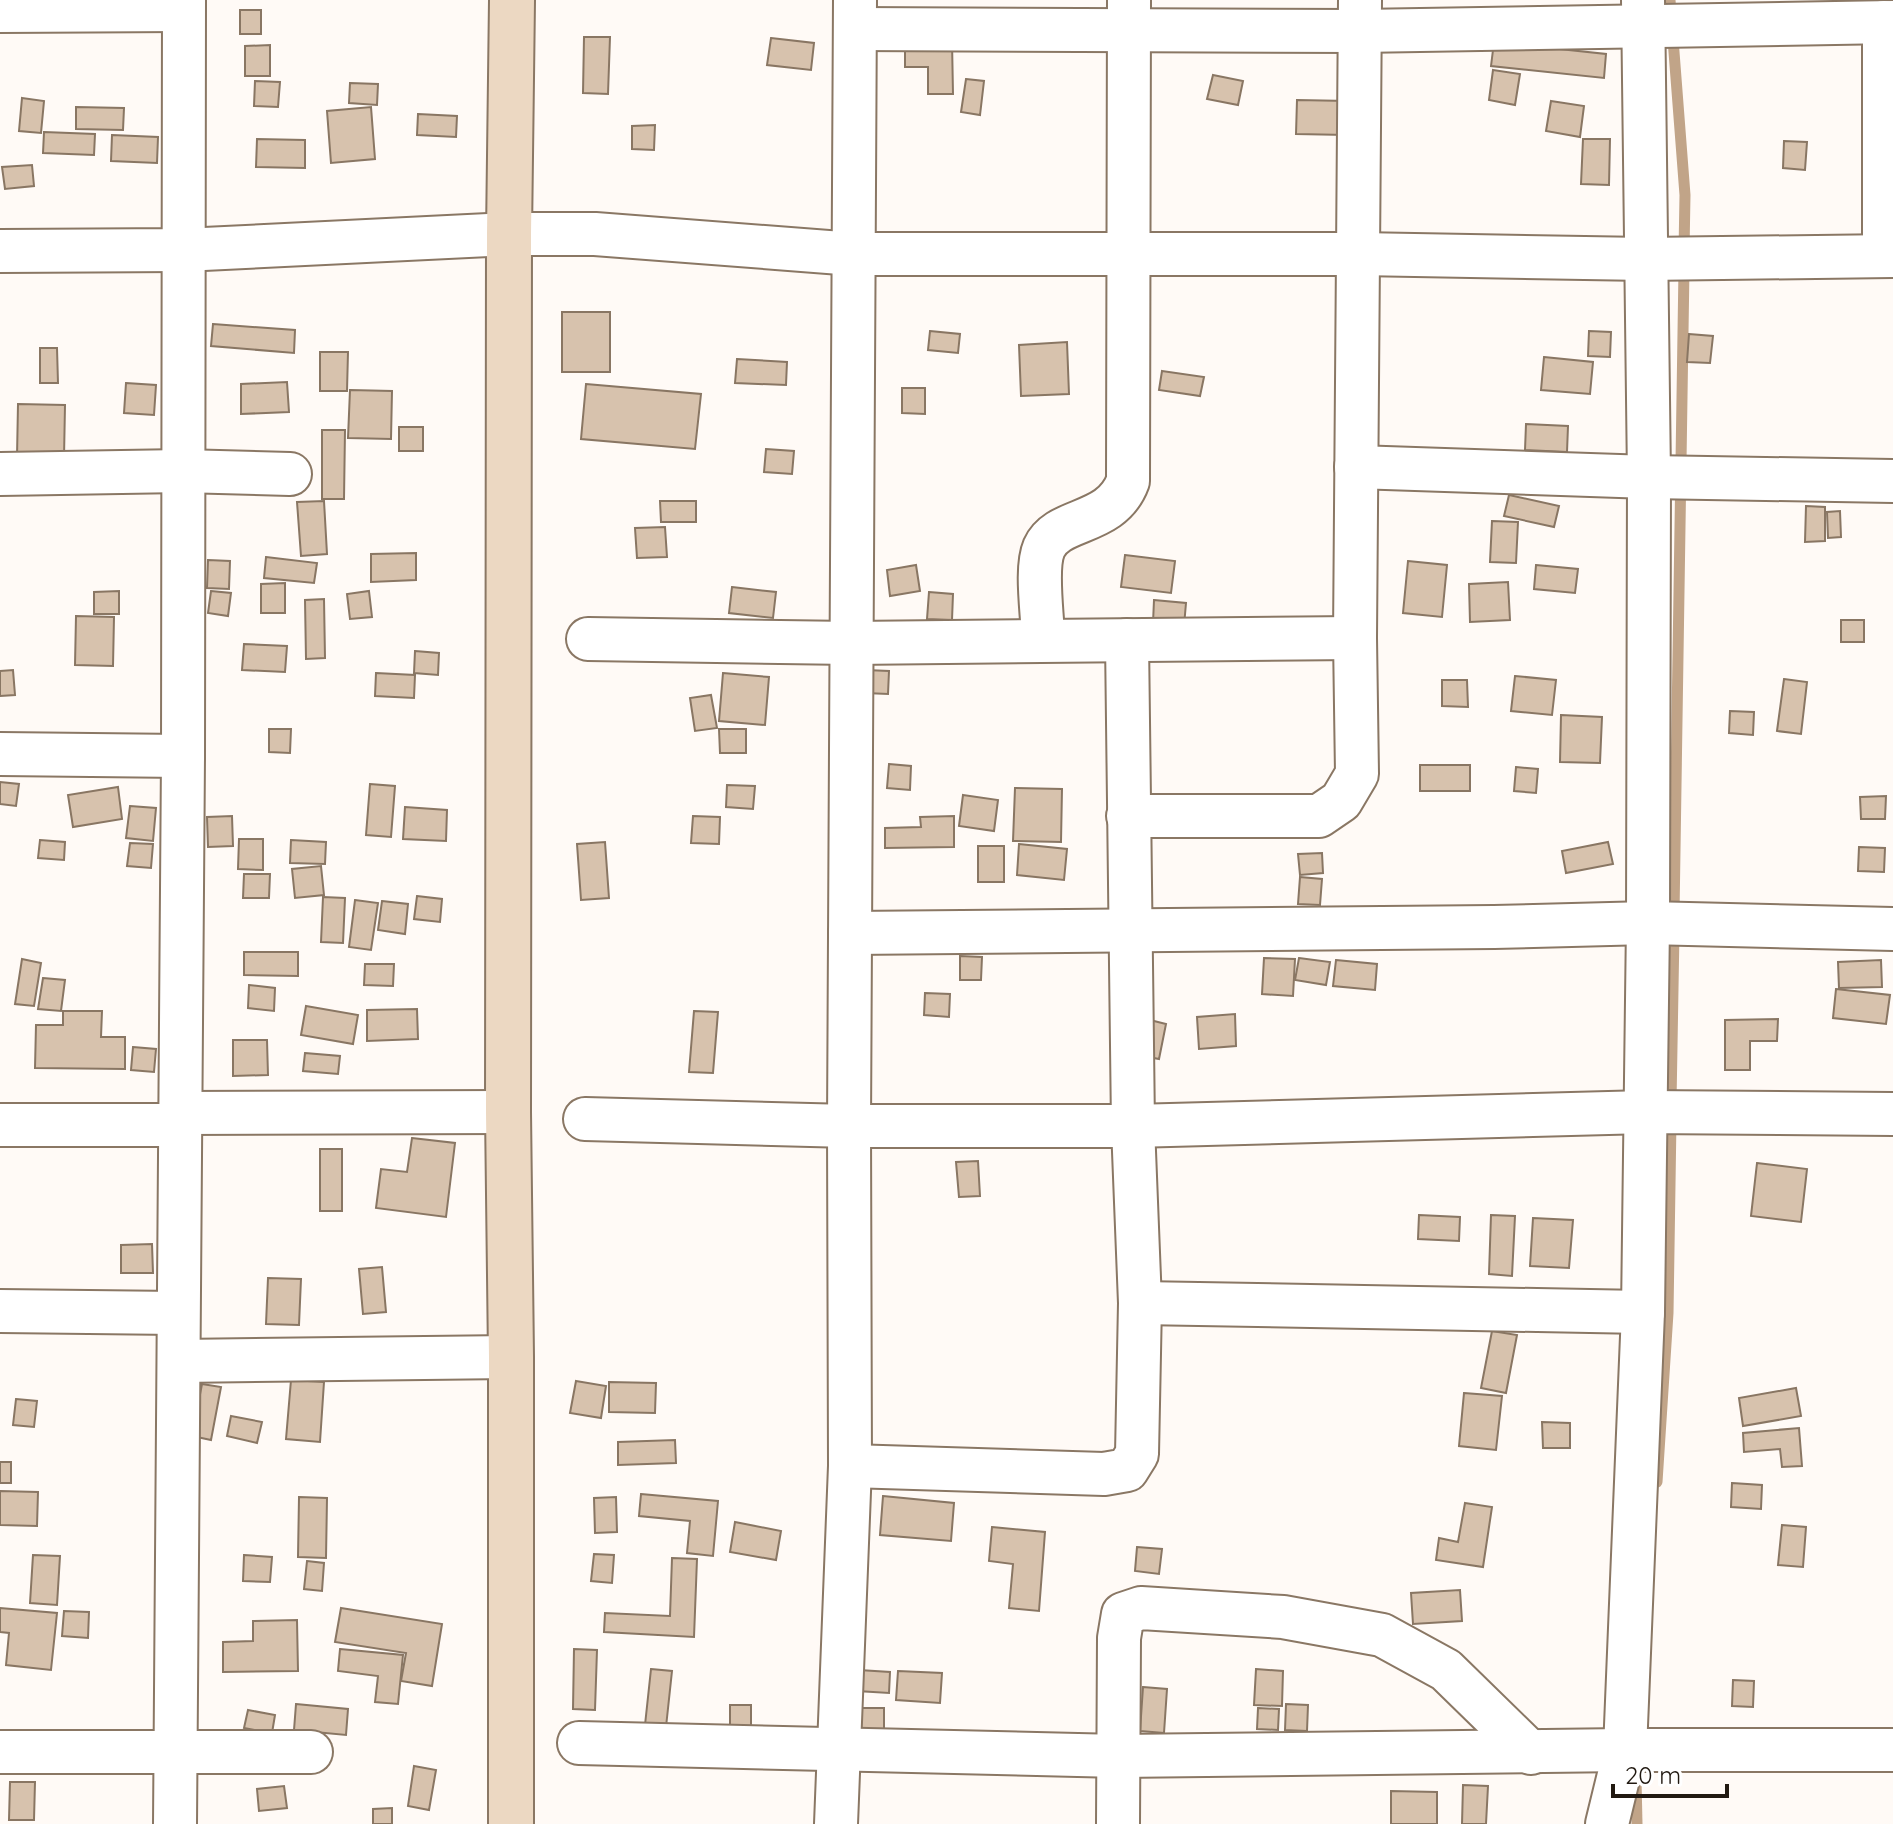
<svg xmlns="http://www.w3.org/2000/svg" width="1893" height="1824" font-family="Quicksand,sans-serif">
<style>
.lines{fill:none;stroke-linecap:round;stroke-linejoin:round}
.stream{stroke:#c1a488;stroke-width:11}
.building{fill:#d7c2ad;stroke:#897663;stroke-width:2}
.street-casing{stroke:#8a7764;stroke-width:46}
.secondary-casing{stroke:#8a7764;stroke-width:48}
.street{stroke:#fff;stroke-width:42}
.secondary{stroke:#ecd8c2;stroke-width:44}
</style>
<rect width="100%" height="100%" fill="#fffaf6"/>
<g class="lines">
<!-- stream -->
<g class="stream">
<path d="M1670,0L1685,195L1684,251"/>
<path d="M1674,915L1684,268"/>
<path d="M1671,1103L1674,932"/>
<path d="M1657,1482L1668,1313L1671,1120"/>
<path d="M1636,1779L1637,1824"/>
</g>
</g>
<!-- building -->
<g class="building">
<rect x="240" y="10" width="21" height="24"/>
<path d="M584,37H610L608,94L583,93Z"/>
<path d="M771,38L814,43L811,70L767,65Z"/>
<path d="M905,41H952L953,94H928V67H905Z"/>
<path d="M1494,42L1606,54L1604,78L1491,66Z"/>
<path d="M270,45V76H245V46Z"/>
<path d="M1493,70L1520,74L1515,105L1489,100Z"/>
<path d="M1213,75L1243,81L1238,105L1207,99Z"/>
<path d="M966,79L984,81L980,115L961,112Z"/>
<path d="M255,81L280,82L278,107L254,106Z"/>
<path d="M350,83L378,84L377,105L349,103Z"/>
<path d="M22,98L44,101L41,133L19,131Z"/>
<path d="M1297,100L1348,101L1347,135L1296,134Z"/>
<path d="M1551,101L1584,106L1580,137L1546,131Z"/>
<path d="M76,107L124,108L123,130L76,129Z"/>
<path d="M371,107L375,159L331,163L327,111Z"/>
<path d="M418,114L457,116L456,137L417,135Z"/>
<path d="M655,125L654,150L632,149V126Z"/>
<path d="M44,132L95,134L94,155L43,153Z"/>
<path d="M112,135L158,137L157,163L111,161Z"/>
<path d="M257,139L305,140V168L256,167Z"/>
<path d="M1583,139H1610L1609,185L1581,184Z"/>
<path d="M1784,141L1807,142L1805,170L1783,168Z"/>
<path d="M32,165L34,186L5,189L2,167Z"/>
<rect x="562" y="312" width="48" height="60"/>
<path d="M213,324L295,330L294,353L211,346Z"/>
<path d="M930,331L960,334L958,353L928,350Z"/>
<path d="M1589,331L1611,332L1610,357L1588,356Z"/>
<path d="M1689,334L1713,336L1710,363L1687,362Z"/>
<path d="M1067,342L1069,394L1021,396L1019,345Z"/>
<path d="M40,348H57L58,383H40Z"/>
<path d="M320,352H348L347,391H320Z"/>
<path d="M1544,357L1593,362L1590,394L1541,390Z"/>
<path d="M737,359L787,362L786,385L735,383Z"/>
<path d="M1162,371L1204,377L1200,396L1159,390Z"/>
<path d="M287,382L289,412L241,414V384Z"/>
<path d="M126,383L156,385L154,415L124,413Z"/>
<path d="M586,384L701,394L695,449L581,439Z"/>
<path d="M902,388H925V414L902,413Z"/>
<path d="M350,390L392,391L391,439L348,438Z"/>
<path d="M18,404L65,405L64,458L17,457Z"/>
<path d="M1526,424L1568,426L1567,452L1525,450Z"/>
<rect x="399" y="427" width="24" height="24"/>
<path d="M322,430H345L344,499H322Z"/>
<path d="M766,449L794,451L792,474L764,472Z"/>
<path d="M1509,495L1559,506L1554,527L1504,516Z"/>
<path d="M324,501L327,554L301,556L297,502Z"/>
<path d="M660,501H696V522H661Z"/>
<path d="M1806,506L1825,507V541L1805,542Z"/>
<path d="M1840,511L1841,537L1828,538L1827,512Z"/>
<path d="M1492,521L1518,522L1516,563L1490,562Z"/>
<path d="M665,527L667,557L637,558L635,528Z"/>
<path d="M416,553V580L371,582V554Z"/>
<path d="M1125,555L1175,561L1171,593L1121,587Z"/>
<path d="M266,557L317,563L314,583L264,578Z"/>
<path d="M208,560L230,561L229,589L207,588Z"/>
<path d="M1408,561L1447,565L1442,617L1403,613Z"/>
<path d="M916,565L920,591L890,596L887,570Z"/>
<path d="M1536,565L1578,569L1575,593L1534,589Z"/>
<path d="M1508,582L1510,620L1470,622L1469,584Z"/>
<path d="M285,583V613H261V584Z"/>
<path d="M732,587L776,592L773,618L729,613Z"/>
<path d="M119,591V614H94V592Z"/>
<path d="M211,591L231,593L228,616L208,613Z"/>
<path d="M369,591L372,617L350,619L347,594Z"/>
<path d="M929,592L953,594L952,620L927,619Z"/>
<path d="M324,599L325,658L306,659L305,600Z"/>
<path d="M1154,600L1186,603L1184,626L1153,623Z"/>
<path d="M76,616L114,617L113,666L75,665Z"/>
<rect x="1841" y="620" width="23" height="22"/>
<path d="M244,644L287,646L285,672L242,670Z"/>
<path d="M415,651L439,653L438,675L414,673Z"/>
<path d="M13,670L15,695L0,696V671Z"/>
<path d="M866,670L889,671L888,694L865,693Z"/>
<path d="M376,673L415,675L414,698L375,696Z"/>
<path d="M723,673L769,677L765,725L719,721Z"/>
<path d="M1515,676L1556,680L1552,715L1511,711Z"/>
<path d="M1784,679L1807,682L1801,734L1777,731Z"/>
<path d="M1442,680H1467L1468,707L1442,706Z"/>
<path d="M711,695L717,728L695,731L690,698Z"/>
<path d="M1730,711L1754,712L1753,735L1729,733Z"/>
<path d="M1561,715L1602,717L1600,763L1560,762Z"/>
<path d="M269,729H291L290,753L269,752Z"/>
<path d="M719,729H746V753H720Z"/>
<path d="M889,764L911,766L910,790L887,788Z"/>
<rect x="1420" y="765" width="50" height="26"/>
<path d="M1516,767L1538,769L1536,793L1514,791Z"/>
<path d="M0,782L19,784L16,806L0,804Z"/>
<path d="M370,784L395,786L391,837L366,835Z"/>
<path d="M727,785L755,786L753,809L726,807Z"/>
<path d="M118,787L122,819L73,827L68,795Z"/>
<path d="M1015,788L1062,789L1061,842L1013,841Z"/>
<path d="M963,795L998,800L994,831L959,826Z"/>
<path d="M1886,796L1885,819H1861L1860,797Z"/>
<path d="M130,806L156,808L153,841L126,838Z"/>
<path d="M405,807L447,810L446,841L403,839Z"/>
<path d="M232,816L233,846L208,847L207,817Z"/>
<path d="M693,816L720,817L719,844L691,843Z"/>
<path d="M954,816V847L885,848V828L921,827L920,817Z"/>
<path d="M239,839H263V870L238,869Z"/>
<path d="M40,840L65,842L64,860L38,858Z"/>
<path d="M291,840L326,842L325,864L290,863Z"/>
<path d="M605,842L609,898L581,900L577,844Z"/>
<path d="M1608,842L1613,864L1566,873L1562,851Z"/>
<path d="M130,843L153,844L151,868L127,866Z"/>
<path d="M1019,844L1067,849L1064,880L1017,875Z"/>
<rect x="978" y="846" width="26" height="36"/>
<path d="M1859,847L1885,848L1884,872L1858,871Z"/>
<path d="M1322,853L1323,873L1300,875L1298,854Z"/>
<path d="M321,866L324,895L295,898L292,869Z"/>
<path d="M244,874H270L269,898H243Z"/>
<path d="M1300,877L1322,879L1320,905L1298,904Z"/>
<path d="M417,896L442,899L440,922L414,919Z"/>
<path d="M323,897L345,898L343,943L321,942Z"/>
<path d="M355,900L378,903L371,950L349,947Z"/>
<path d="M382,901L408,904L405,934L378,930Z"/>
<path d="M244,952H298V976L244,975Z"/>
<path d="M960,956L982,957L981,980H960Z"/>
<path d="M1264,958L1295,959L1293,996L1262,994Z"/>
<path d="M1299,958L1330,962L1326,985L1295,980Z"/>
<path d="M22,959L41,963L34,1006L15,1004Z"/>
<path d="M1336,960L1377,964L1375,990L1333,986Z"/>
<path d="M1881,960L1882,987L1839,988L1838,962Z"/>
<path d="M365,964H394L393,986L364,985Z"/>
<path d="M43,978L65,980L61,1011L38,1009Z"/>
<path d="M249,985L275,988L274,1011L248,1008Z"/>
<path d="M1836,989L1890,995L1886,1024L1833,1018Z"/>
<path d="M925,993L950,994L949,1017L924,1015Z"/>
<path d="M306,1006L358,1015L353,1044L301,1035Z"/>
<path d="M417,1009L418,1039L367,1041V1010Z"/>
<path d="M63,1011H102L101,1037H125V1069L35,1068L36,1025H63Z"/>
<path d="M694,1011L718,1012L713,1073L689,1072Z"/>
<path d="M1235,1014L1236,1046L1199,1049L1197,1017Z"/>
<path d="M1146,1019L1166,1024L1159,1059L1138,1055Z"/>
<path d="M1778,1019L1777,1041H1750V1070H1725V1020Z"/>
<path d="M233,1040H267L268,1075L233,1076Z"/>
<path d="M133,1047L156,1049L154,1072L131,1070Z"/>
<path d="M305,1053L340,1056L338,1074L303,1071Z"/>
<path d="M412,1138L455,1143L446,1217L376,1208L381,1169L407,1172Z"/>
<rect x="320" y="1149" width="22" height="62"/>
<path d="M978,1161L980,1196L959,1197L956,1162Z"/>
<path d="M1757,1163L1807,1169L1801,1222L1751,1216Z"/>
<path d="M1419,1215L1460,1217L1459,1241L1418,1239Z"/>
<path d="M1491,1215L1515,1216L1512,1276L1489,1274Z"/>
<path d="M1533,1218L1573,1220L1569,1268L1530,1266Z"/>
<path d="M152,1244L153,1273H121V1245Z"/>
<path d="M382,1267L386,1312L363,1314L359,1269Z"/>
<path d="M268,1278L301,1279L299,1325L266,1324Z"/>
<path d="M1492,1331L1517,1335L1506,1393L1481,1388Z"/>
<path d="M291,1380L324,1382L320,1442L286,1439Z"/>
<path d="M576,1381L606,1386L601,1418L570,1413Z"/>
<path d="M609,1382L656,1383L655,1413L609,1412Z"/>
<path d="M202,1384L221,1387L211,1440L192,1436Z"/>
<path d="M1796,1388L1801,1416L1743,1426L1739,1398Z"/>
<path d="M1464,1393L1502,1396L1496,1450L1459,1446Z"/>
<path d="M16,1399L37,1401L34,1427L13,1425Z"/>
<path d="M231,1416L262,1422L257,1443L227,1436Z"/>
<path d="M1542,1422L1570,1423V1448H1543Z"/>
<path d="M1799,1428L1802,1466L1782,1467L1780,1449L1744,1452L1743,1433Z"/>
<path d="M675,1440L676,1463L618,1465V1442Z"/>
<rect x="0" y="1462" width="11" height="21"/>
<path d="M1732,1483L1762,1485L1761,1509L1731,1507Z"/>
<path d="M0,1491L38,1492L37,1526L0,1525Z"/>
<path d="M641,1494L718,1501L713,1556L687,1553L690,1521L639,1516Z"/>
<path d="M883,1496L954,1503L951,1541L880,1535Z"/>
<path d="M299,1497L327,1498L326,1558L298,1557Z"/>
<path d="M616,1497L617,1532L595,1533L594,1498Z"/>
<path d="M1465,1503L1492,1507L1483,1567L1436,1560L1439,1538L1458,1542Z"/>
<path d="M735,1522L781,1531L776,1560L730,1552Z"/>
<path d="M1782,1525L1806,1527L1803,1567L1778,1565Z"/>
<path d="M992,1527L1045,1532L1039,1611L1009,1608L1013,1564L989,1561Z"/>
<path d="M1137,1547L1162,1549L1159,1574L1135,1571Z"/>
<path d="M594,1554L614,1555L612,1583L591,1581Z"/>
<path d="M33,1555L60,1556L57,1605L30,1603Z"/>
<path d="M244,1555L272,1557L270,1582L243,1581Z"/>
<path d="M672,1558L697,1559L694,1637L604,1632L605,1613L670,1616Z"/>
<path d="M307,1561L324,1563L322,1591L304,1589Z"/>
<path d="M1460,1590L1462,1621L1413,1624L1411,1593Z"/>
<path d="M0,1608L57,1613L51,1670L6,1665L9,1633L0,1632Z"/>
<path d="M341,1608L442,1624L432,1686L401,1681L406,1653L335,1642Z"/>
<path d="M64,1611L89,1612L88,1638L62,1636Z"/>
<path d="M297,1620L298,1671L223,1672V1642L253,1641V1621Z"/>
<path d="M340,1649L403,1655L398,1704L375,1702L378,1676L338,1671Z"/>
<path d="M574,1649L597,1650L595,1710L573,1709Z"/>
<path d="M651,1669L672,1671L666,1727L645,1725Z"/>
<path d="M1256,1669L1283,1671L1282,1706L1254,1705Z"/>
<path d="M859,1670L890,1672L889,1693L857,1691Z"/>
<path d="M898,1671L942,1673L940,1703L896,1700Z"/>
<path d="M1733,1680L1754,1681L1753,1707L1732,1706Z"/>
<path d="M1143,1687L1167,1689L1164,1733L1140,1731Z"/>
<path d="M296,1704L348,1709L346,1735L294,1730Z"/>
<path d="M1286,1704L1308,1705L1307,1731L1285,1730Z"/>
<rect x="730" y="1705" width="21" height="24"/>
<path d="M859,1708H884V1734L859,1733Z"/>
<path d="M1258,1708L1279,1709L1278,1730L1257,1729Z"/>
<path d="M248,1710L275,1715L272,1733L244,1728Z"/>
<path d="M414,1766L436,1770L429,1810L408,1806Z"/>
<path d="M10,1782H35L34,1820H9Z"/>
<path d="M1463,1785L1488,1786L1486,1824H1462Z"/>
<path d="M284,1786L287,1808L259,1811L257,1789Z"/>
<path d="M1391,1791L1437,1792V1824H1391Z"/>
<path d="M392,1808V1824H373V1809Z"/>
</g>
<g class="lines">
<defs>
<g id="street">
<path d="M0,11L183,10"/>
<path d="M1884,22V256"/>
<path d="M855,29L1360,31L1893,22"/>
<path d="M0,251L183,250L509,234H595L854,254H1359L1645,259L1893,256"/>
<path d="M1356,467L1649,477L1893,481"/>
<path d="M0,474L182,471L290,474"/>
<path d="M588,639L851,643L1355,638"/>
<path d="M1043,640C1043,616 1035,569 1044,548C1058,516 1111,527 1128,481L1129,0"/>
<path d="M0,754L183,756"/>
<path d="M1128,816H1319L1341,801L1357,774L1355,638L1360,0"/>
<path d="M850,933L1494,927L1648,923L1893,929"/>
<path d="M180,1113L508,1112"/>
<path d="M585,1119L849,1126H1133L1646,1112L1893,1114"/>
<path d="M0,1125H180"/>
<path d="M1140,1303L1643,1312"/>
<path d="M0,1311L177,1313"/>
<path d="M179,1361L511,1357"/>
<path d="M850,1466L1104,1474L1127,1470L1137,1454L1140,1303L1133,1126L1127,640"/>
<path d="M579,1743L1119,1756L1625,1750H1893"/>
<path d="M0,1752H311"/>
<path d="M175,1824L183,756L184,0"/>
<path d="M836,1824L850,1466L849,1126L855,0"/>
<path d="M1118,1824L1119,1638L1123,1614L1141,1608L1283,1617L1382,1635L1446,1670L1531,1753"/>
<path d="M1607,1824L1625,1750L1643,1312L1648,923L1649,477L1643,0"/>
</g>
<path id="secondary" d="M511,1824V1357L508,1112L509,234L512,0"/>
</defs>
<!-- street casing -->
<use href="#street" class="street-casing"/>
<!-- secondary casing -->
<use href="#secondary" class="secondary-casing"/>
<!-- street -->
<use href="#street" class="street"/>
<!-- secondary -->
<use href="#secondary" class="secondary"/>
</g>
<!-- scale -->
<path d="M1613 1784v12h114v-12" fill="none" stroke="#211911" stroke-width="4"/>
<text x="1625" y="1784" font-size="24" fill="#211911" stroke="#ffffff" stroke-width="6" paint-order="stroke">20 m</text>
</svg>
